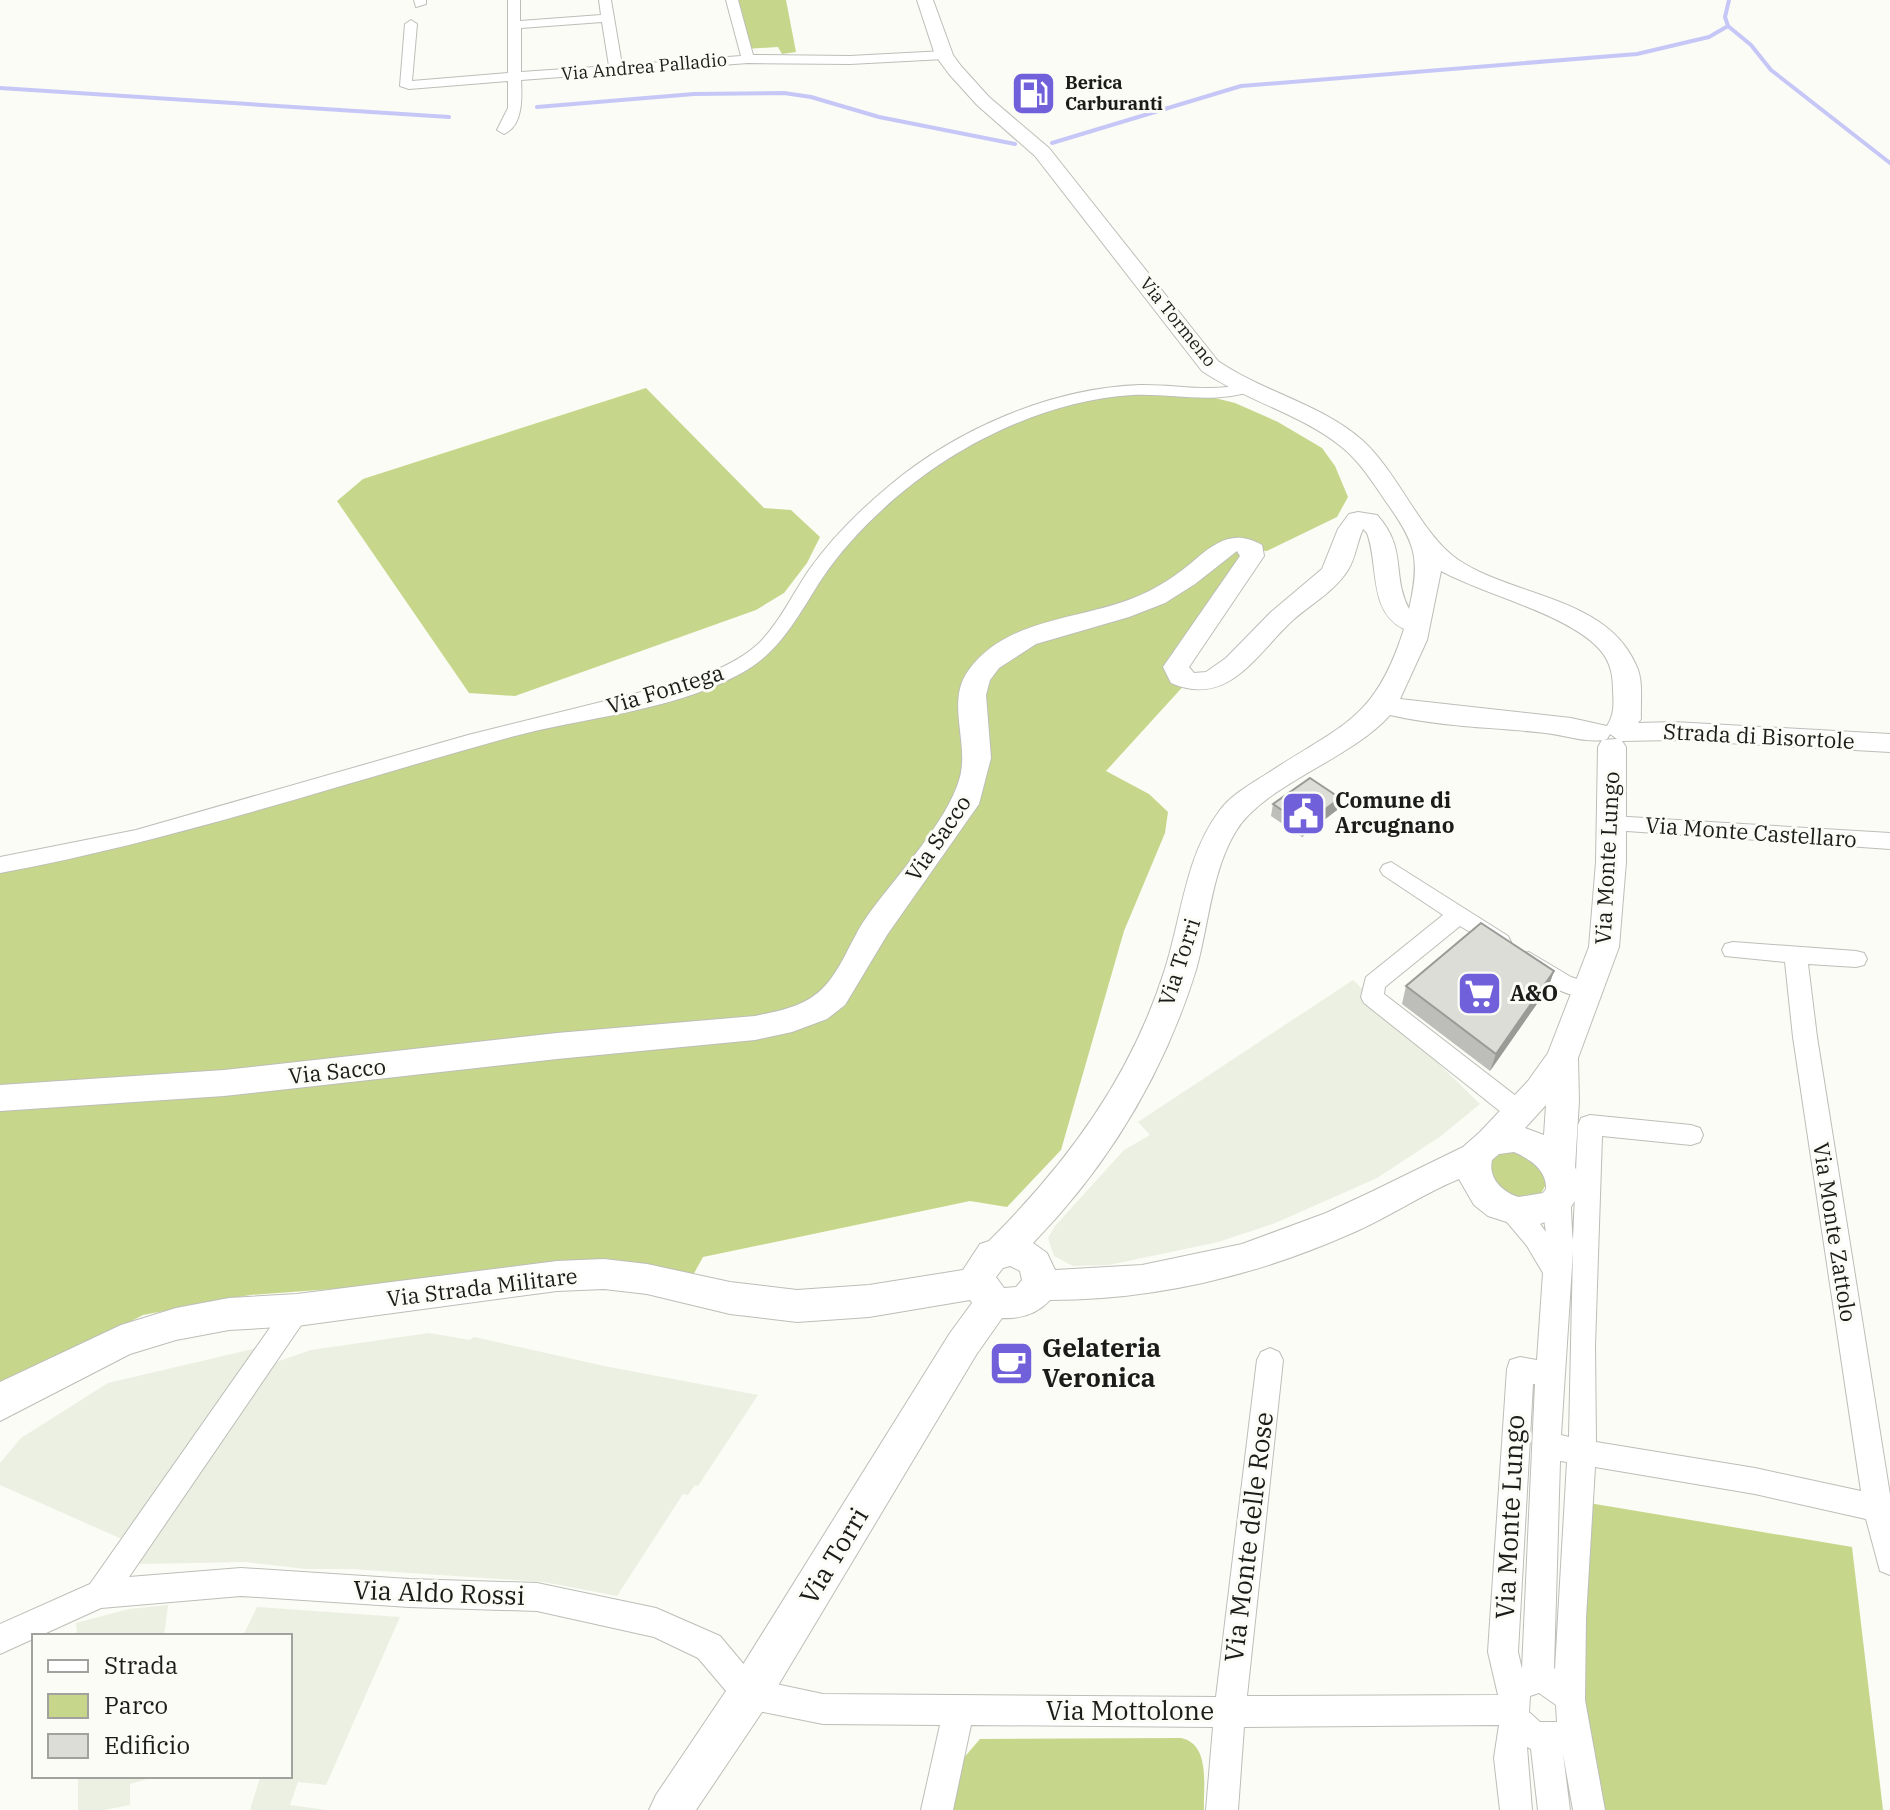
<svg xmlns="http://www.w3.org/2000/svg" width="1890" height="1810" font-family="'IBM Plex Serif',serif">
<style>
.built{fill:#ecf0e2}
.green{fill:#c6d78b}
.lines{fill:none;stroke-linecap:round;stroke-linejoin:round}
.stream{stroke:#c7c7f7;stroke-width:4}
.street-casing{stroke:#bcbeb8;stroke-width:2}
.secondary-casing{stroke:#bcbeb8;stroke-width:2}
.street{fill:#fff;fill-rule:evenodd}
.secondary{fill:#fff;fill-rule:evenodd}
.wall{fill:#bdbeb9}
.shaded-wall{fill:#9a9b96}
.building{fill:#dcddd7;stroke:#9a9b96;stroke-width:2}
.labels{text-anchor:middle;stroke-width:6;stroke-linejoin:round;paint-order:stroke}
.far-street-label{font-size:18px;fill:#1b1c19;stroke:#fafcf5}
.far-poi-label{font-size:18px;font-weight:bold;fill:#1b1c19;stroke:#fafcf5;text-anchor:start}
.street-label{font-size:22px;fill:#1b1c19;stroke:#fafcf5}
.poi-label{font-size:22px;font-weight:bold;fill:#1b1c19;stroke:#fafcf5;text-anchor:start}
.near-poi-label{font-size:26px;font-weight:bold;fill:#1b1c19;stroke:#fafcf5;text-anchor:start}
.near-street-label{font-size:26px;fill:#1b1c19;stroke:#fafcf5}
</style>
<rect width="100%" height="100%" fill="#fafcf5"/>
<!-- built -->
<g class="built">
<path d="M1353,980L1480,1104L1441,1136L1377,1178L1273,1224L1218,1242L1109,1265L1073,1266L1054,1256L1048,1238L1055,1226L1124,1150L1150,1135L1138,1122Z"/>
<path d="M429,1333L470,1340L474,1337L604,1366L758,1395L698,1486L695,1485L688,1495L683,1494L617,1596L544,1582L351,1569H306L246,1562L138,1564L113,1569L124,1540L0,1485V1463L21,1438L108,1383L261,1347L256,1369L311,1350Z"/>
<path d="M168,1605L164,1636H77L76,1623L129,1609Z"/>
<path d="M257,1607L400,1617L326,1785L298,1782L290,1805L327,1810H250L260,1778L242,1776H290V1636H243Z"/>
<path d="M78,1776H157L130,1784V1805L104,1810H78Z"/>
</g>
<!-- green -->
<g class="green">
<path d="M733,0H786L796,52L782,54L778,47L745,49Z"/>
<path d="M646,388L764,508L791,510L820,537L807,563L784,593L756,610L515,696L469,693L337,501L363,479Z"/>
<path d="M1096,395H1203L1235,403L1278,422L1322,448L1335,466L1348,497L1337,517L1267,551L1253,550L1176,667L1188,681L1106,771L1149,794L1168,812L1165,833L1124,931L1061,1150L1007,1207L970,1201L703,1257L692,1277L401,1284L250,1295L143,1315L0,1389V865L651,697L752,659L872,506L995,428Z"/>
<path d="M1515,1150L1535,1158L1548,1181L1540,1195L1521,1199L1493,1185L1490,1161L1496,1155Z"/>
<path d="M1583,1502L1852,1547L1883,1810H1592L1579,1716Z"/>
<path d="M1181,1738C1211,1744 1203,1787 1204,1810H952L962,1760L980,1739Z"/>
</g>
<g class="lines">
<!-- stream -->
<g class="stream">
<path d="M1729,0L1725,17L1728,26L1751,45L1771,70L1890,163"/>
<path d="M0,88L449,117"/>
<path d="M537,107L694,94L784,93L811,97L879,117L1015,144"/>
<path d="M1052,143L1241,86L1637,54L1709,37L1728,26"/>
</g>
<defs>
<g id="street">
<path d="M414,0H426V4L416,7Z"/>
<path d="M508,0H520V21L601,15L599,0H611L622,65L741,56L726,0H738L753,55L850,56L944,51L950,55L944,59L850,64L748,63L521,80C522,98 523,126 504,134L497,130L508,108V81L409,89L400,86L405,24L411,20L417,24L412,81L508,73ZM602,22L609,66L521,72V28Z"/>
<path d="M1243,384L1251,389L1249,392C1209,404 1172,393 1132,395C1041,401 949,448 883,509C861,529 840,552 823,577C798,615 781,653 738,675C669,712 585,717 511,737C340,784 174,841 0,873V857L136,830L468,735L698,678C719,669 740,660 757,645C779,624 792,595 809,570C831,539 859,511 889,486C957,429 1051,388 1140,385C1175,384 1208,393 1243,384Z"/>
<path d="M1612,816L1890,833V849L1612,830L1605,828L1601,823L1605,818Z"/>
<path d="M1391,862L1508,936L1511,942L1508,948L1500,950L1460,926L1385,987L1384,994L1529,1106L1532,1113L1529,1120L1520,1123L1511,1120L1364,1003L1361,997L1366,977L1443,915L1383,875L1380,870L1383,865Z"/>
<path d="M1733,942L1856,951L1864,953L1867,959L1864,965L1856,967L1808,964L1817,1037L1890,1495V1575L1880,1571L1866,1519L1755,1494L1595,1467L1586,1618L1585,1700L1605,1810H1573L1563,1754L1570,1810H1538L1531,1749L1527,1747L1532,1810H1500L1494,1758L1499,1725L1244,1727L1238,1810H1206L1213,1727L971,1725L953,1810H921L940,1725L823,1724L749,1709L738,1705L698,1658L654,1637L537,1611L409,1607L241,1596L101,1608L0,1654V1624L90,1584L288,1302L297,1298L306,1302L310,1310L306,1318L129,1577L241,1568L409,1579L537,1583L656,1608L720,1636L757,1680L823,1694L1216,1697L1257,1360L1261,1352L1270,1348L1279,1352L1283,1360L1247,1696L1498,1695L1488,1652L1507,1369L1510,1360L1520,1357L1537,1360L1543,1273L1527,1246L1496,1209L1500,1202C1520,1194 1535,1217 1546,1232L1543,1214L1550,1189L1559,1186L1568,1189C1572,1198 1571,1226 1573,1240L1578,1125L1581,1118L1590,1115L1691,1125L1700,1128L1703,1135L1700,1142L1691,1145L1602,1136L1595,1346L1596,1442L1755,1468L1861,1491L1793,1037L1785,962L1725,956L1722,950L1725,944ZM1573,1251L1569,1437L1561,1435ZM1533,1384H1535L1522,1669L1518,1652ZM1560,1461L1567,1462L1555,1669L1554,1668ZM1539,1693L1556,1705L1557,1722H1540L1529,1712L1530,1696Z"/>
<path d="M1529,952L1571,977L1596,985L1599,991L1596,997C1576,1003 1528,978 1518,960L1521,954Z"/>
</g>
<path id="secondary" d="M917,0H933L953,55L961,66L989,97L1049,148L1218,361C1263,392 1321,404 1362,440C1398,472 1421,534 1457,559C1512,597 1606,596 1636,665C1644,681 1640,702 1641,719L1638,723L1674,722L1890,734V752L1674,740L1622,741L1626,747V862L1619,947L1578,1058L1579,1101L1575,1167L1581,1182L1580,1193L1567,1213L1540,1224L1519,1226L1488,1216L1474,1205L1459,1179C1422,1194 1388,1218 1350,1234C1255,1276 1154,1300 1050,1300C1037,1314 1020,1319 1002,1318L976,1355L764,1709L696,1810H649L656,1795L734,1679L950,1333L972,1303L970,1300L869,1317L797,1322L730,1314L647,1294L604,1289L557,1291L297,1326L229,1330L176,1340L130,1354L0,1421V1382L121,1325L176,1308L229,1298L297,1294L557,1261L604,1259L647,1264L730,1282L797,1290L869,1285L963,1270L980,1244L989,1241C1068,1162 1131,1077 1165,969C1182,916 1185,856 1220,810C1232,794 1251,784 1268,773C1341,725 1375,721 1404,629C1368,612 1379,565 1367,533L1363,529C1357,542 1356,557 1348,570C1335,591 1311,604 1293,620C1256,654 1229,708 1171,683L1163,667L1240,556L1237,551L1195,584L1165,603L1129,617L1036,644L999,668L990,680L986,695L991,758L979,804L887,935L845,1005L827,1019L792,1032L755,1040L557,1059L224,1096L0,1111V1085L224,1070L557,1033L755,1016C778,1011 804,1007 822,989C841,971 851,939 866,918C894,878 948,822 960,777C969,742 946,702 968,671C1005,619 1076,620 1131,599C1155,590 1178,575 1197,558C1218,540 1236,530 1262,545L1264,556L1189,667L1194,673L1206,672L1226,658L1271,612L1322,569L1338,529L1349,514L1358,512L1377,515C1408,549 1391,575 1409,609C1420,562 1417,545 1389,506C1375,486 1362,464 1343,448C1302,414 1246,401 1202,371L1035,156L977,105L949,74L935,55ZM1441,571C1485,595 1571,615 1601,651C1611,663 1613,676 1613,691C1614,705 1614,715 1607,726L1571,718L1400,699L1427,640ZM1390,715C1441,727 1493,727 1545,733C1565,735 1588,744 1607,739L1610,734L1617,739L1602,740L1598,747L1596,862L1589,947L1548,1053L1528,1081L1480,1132L1463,1147L1373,1191L1326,1213L1242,1244L1142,1265L1055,1270L1047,1253L1033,1243C1108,1166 1164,1073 1196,970C1209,925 1211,872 1236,831C1265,784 1350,760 1390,715ZM1546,1105L1544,1135L1525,1128ZM1514,1152C1530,1159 1547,1170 1546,1189L1543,1193L1519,1197C1502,1192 1488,1178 1492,1160L1499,1154ZM1010,1266L1020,1271L1022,1280L1016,1287L1004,1288L996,1277L1003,1268Z"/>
</defs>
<!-- street casing -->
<use href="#street" class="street-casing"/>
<!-- secondary casing -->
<use href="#secondary" class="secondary-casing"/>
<!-- street -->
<use href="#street" class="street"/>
<!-- secondary -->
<use href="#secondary" class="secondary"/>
</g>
<!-- wall -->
<g class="wall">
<path d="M1340,798L1337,810L1302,837L1271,816L1273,804Z"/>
<path d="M1554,971L1548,988L1490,1071L1402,1004L1406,986Z"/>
</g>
<!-- shaded-wall -->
<g class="shaded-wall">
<path d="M1340,798L1337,810L1302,837L1304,825Z"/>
<path d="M1554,971L1548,988L1490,1071L1496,1054Z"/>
</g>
<!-- building -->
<g class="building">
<path d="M1310,778L1340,798L1304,825L1273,804Z"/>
<path d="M1481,923L1554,971L1496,1054L1406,986Z"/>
</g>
<!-- icons -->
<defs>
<symbol id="fuel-square" viewBox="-11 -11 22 22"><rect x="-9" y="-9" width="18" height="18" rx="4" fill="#7061db" stroke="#fafcf5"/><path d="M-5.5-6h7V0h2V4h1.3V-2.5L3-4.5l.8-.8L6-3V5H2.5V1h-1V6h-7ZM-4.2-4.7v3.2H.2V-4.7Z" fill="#fff"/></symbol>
<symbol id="civic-square" viewBox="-11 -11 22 22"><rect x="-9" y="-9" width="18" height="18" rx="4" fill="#7061db" stroke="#fafcf5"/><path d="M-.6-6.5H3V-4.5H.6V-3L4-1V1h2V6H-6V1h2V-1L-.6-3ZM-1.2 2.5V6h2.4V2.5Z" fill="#fff"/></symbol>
<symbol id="supermarket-square" viewBox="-11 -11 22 22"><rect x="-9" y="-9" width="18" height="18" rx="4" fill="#7061db" stroke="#fafcf5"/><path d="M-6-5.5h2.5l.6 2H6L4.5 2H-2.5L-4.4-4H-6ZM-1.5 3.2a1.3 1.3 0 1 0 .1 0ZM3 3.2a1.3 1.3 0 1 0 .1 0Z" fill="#fff"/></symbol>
<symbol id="cafe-square" viewBox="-11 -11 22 22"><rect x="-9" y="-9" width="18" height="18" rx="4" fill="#7061db" stroke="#fafcf5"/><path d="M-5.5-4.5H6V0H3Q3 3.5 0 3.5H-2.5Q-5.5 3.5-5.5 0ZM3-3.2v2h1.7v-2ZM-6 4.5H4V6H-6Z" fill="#fff"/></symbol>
</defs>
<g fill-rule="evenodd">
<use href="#fuel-square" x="1008" y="68" width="51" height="51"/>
<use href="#civic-square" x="1278" y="788" width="51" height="51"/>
<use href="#supermarket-square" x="1454" y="968" width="51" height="51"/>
<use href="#cafe-square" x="986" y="1338" width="51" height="51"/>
</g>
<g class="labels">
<!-- far-street labels -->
<g class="far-street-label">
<text transform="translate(644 67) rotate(-5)" y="6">Via Andrea Palladio</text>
<text transform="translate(1178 322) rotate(51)" y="6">Via Tormeno</text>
</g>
<!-- far-poi labels -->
<g class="far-poi-label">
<text x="1065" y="89">Berica<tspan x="1065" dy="21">Carburanti</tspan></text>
</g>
<!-- street labels -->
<g class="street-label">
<text transform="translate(665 689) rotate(-17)" y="8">Via Fontega</text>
<text transform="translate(1759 736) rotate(3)" y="8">Strada di Bisortole</text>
<text transform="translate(1751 832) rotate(4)" y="8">Via Monte Castellaro</text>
<text transform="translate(938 838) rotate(-56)" y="8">Via Sacco</text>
<text transform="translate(1607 858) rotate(-87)" y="8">Via Monte Lungo</text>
<text transform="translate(1179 962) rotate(-72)" y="8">Via Torri</text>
<text transform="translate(337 1071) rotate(-6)" y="8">Via Sacco</text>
<text transform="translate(1835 1232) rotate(81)" y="8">Via Monte Zattolo</text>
<text transform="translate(482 1287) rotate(-7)" y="8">Via Strada Militare</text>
</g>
<!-- poi labels -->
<g class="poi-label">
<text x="1335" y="808">Comune di<tspan x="1335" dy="25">Arcugnano</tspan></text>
<text x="1510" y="1001">A&amp;O</text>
</g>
<!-- near-poi labels -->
<g class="near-poi-label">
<text x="1042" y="1357">Gelateria<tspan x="1042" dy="30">Veronica</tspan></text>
</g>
<!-- near-street labels -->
<g class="near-street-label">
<text transform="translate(1510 1517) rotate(-87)" y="9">Via Monte Lungo</text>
<text transform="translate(1249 1537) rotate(-83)" y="9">Via Monte delle Rose</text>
<text transform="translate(834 1556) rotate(-59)" y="9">Via Torri</text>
<text transform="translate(439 1593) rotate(2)" y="9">Via Aldo Rossi</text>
<text x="1130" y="1720">Via Mottolone</text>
</g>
</g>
<!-- legend -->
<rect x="32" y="1634" width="260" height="144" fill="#fafcf5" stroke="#a1a29d" stroke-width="2"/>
<rect x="48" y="1660" width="40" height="12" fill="#ffffff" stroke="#a1a29d" stroke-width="2"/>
<text x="104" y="1674" font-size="24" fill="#1b1c19">Strada</text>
<rect x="48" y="1694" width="40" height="24" fill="#c6d78b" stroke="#a1a29d" stroke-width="2"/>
<text x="104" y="1714" font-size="24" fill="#1b1c19">Parco</text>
<rect x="48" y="1734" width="40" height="24" fill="#dcddd7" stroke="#a1a29d" stroke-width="2"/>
<text x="104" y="1754" font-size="24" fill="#1b1c19">Edificio</text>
</svg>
